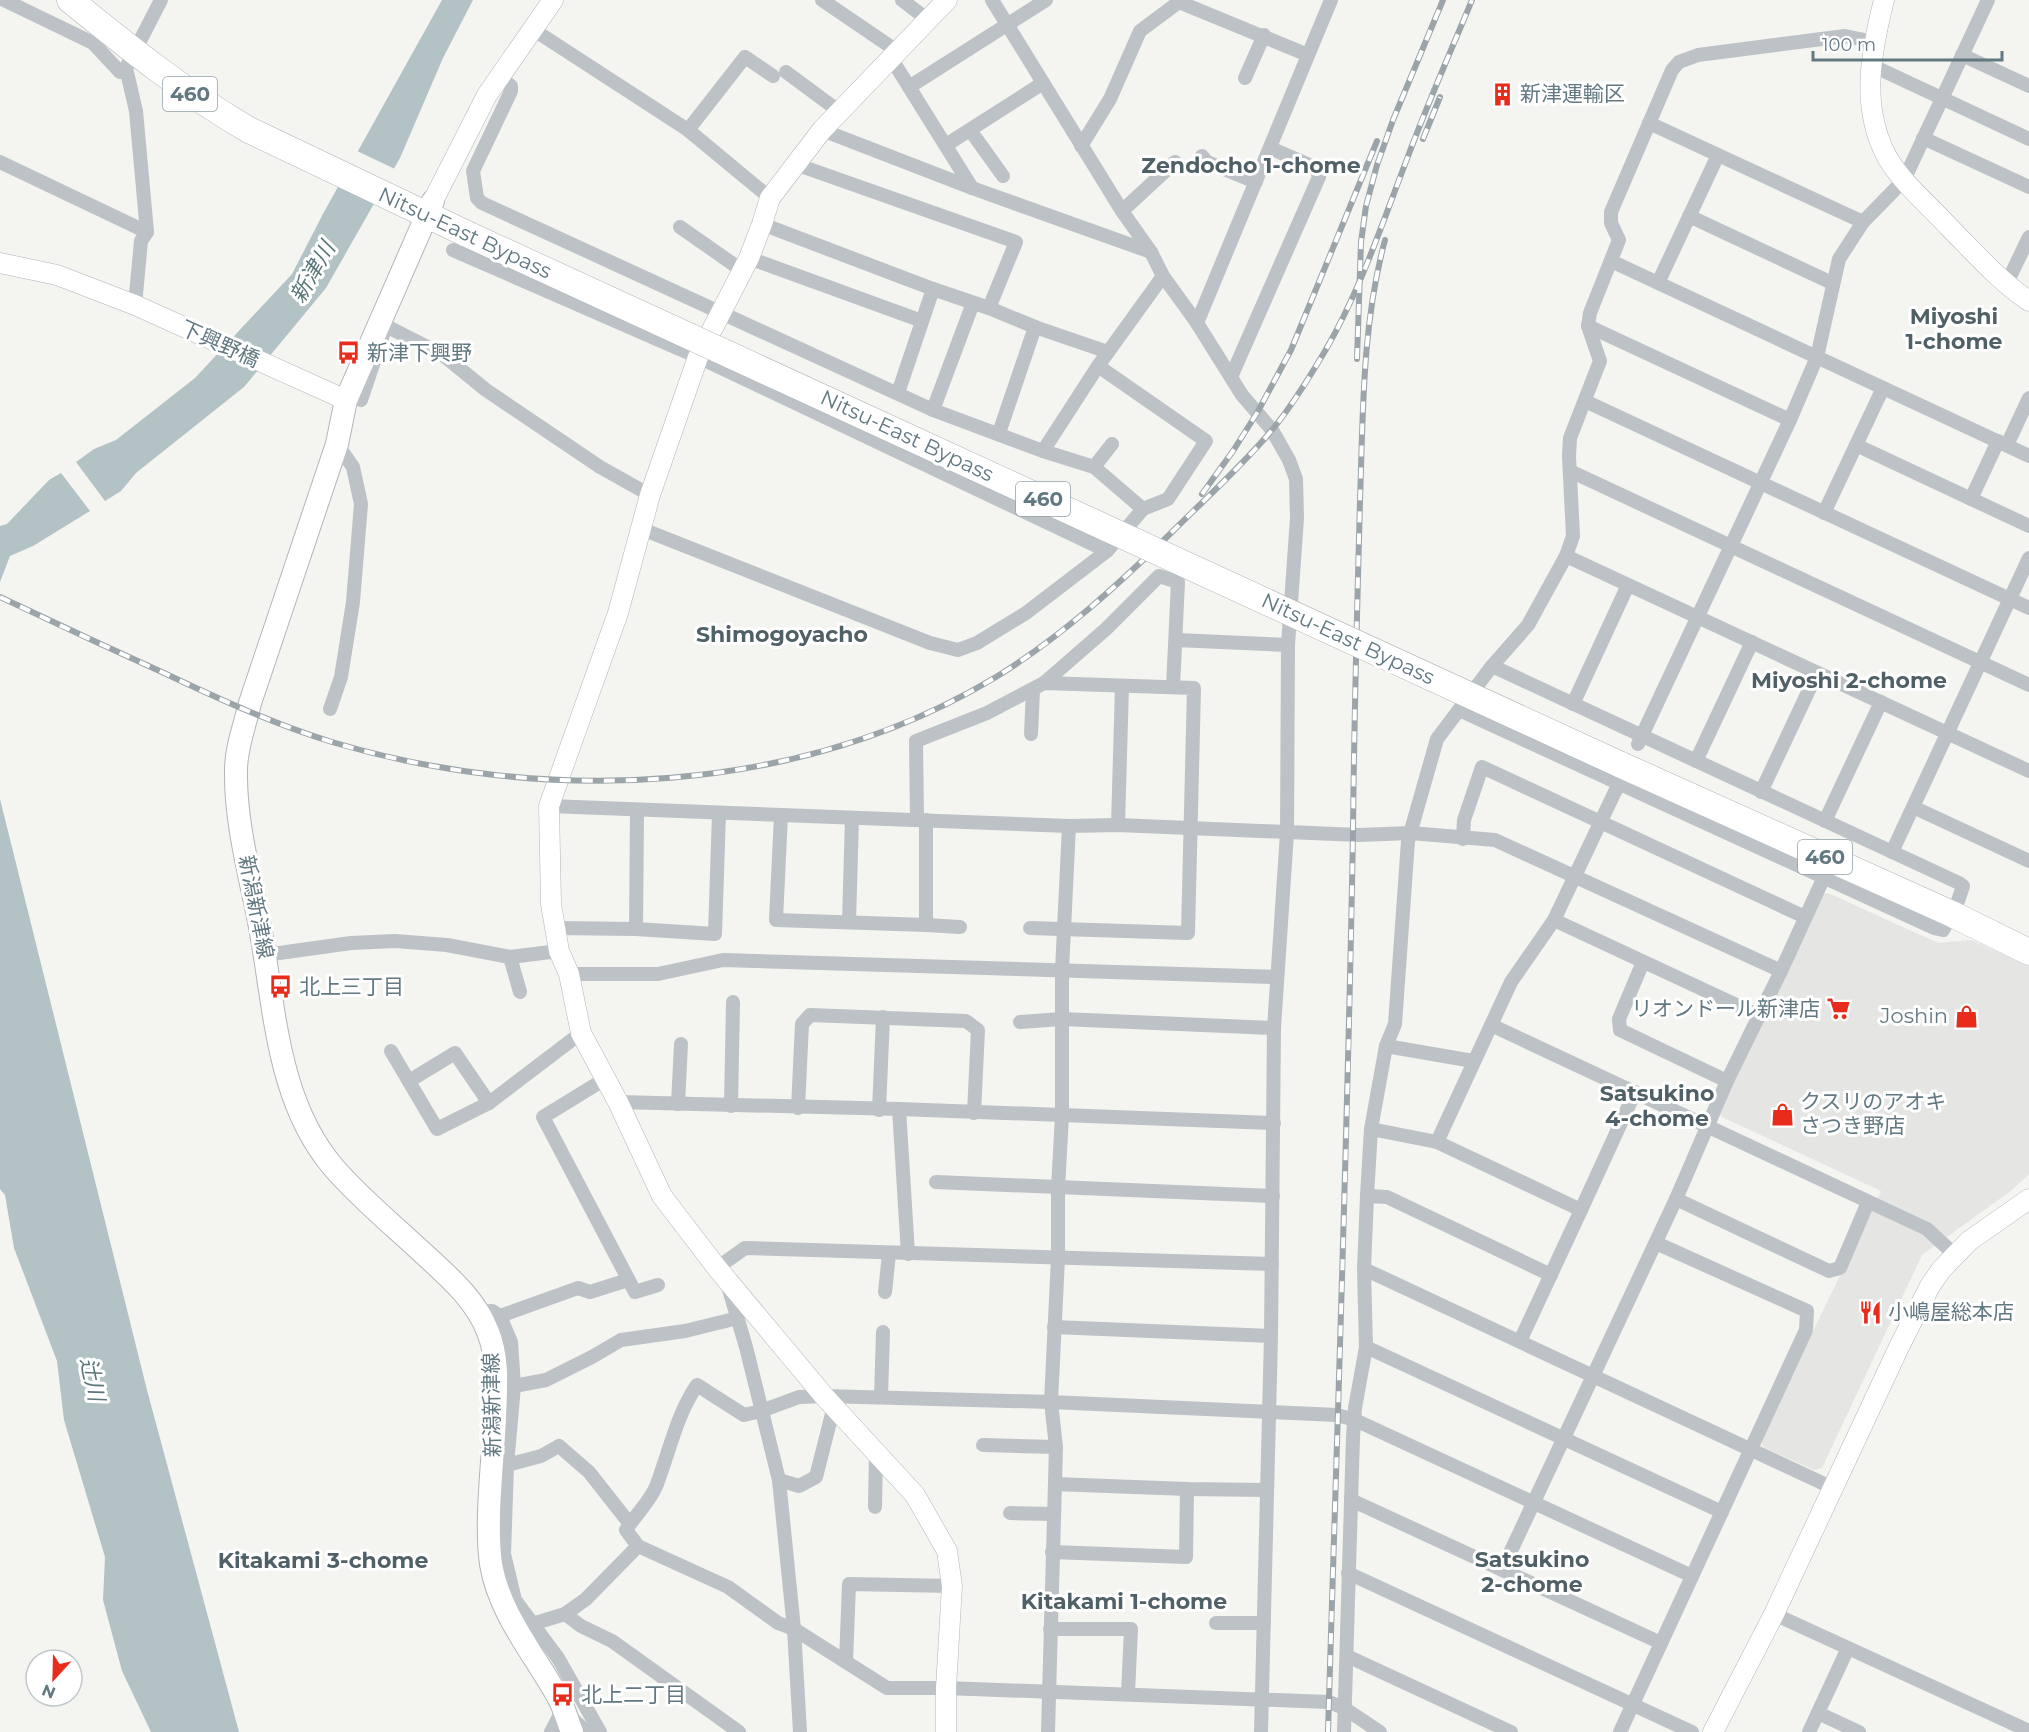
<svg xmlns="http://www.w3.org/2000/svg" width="2029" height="1732" font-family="Montserrat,'Noto Sans JP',sans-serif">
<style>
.built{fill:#e5e5e3}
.water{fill:#b3c3c5}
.pier{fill:#f4f4f0}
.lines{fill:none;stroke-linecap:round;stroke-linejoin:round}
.secondary-casing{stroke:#afb6b9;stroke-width:21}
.primary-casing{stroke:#b0b6b9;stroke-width:24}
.highway-casing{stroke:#b0b5b7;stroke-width:27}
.street{stroke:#bcc2c5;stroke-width:14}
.secondary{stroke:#fff;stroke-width:20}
.primary{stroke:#fff;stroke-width:22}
.highway{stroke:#fff;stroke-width:26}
.rail-casing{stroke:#9ba5a9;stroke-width:6}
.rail{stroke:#fff;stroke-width:4;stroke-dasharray:11;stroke-linecap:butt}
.highway-bridge-casing{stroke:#b0b5b7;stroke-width:27;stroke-linecap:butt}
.highway-bridge{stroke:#fff;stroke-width:26}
.labels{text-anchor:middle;stroke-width:6;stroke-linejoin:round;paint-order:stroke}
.shield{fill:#fff;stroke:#91a1a8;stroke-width:1.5}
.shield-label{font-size:20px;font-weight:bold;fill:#627982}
.poi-label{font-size:21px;fill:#627982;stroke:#fff;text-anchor:start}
.street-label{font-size:21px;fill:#627982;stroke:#fff}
.neighbourhood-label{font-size:22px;font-weight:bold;fill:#506067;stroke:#fff}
.water-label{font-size:22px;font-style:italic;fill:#597679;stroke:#fff}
</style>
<rect width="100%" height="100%" fill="#f4f4f0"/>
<!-- built -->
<path class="built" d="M1828,893L1938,943L1971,940L2029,966V1174L2012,1190L1922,1255L1822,1468L1814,1470L1763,1447L1762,1442L1785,1389L1881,1191L1722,1117L1719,1113L1823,894Z"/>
<!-- water -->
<g class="water">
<path d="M442,0H473L443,58L400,158L326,288L244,387L136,473L121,491L105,501L76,462L94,449L116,440L195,378L292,274L324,212Z"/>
<path d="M61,473L90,511L33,546L10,556L0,582V526L7,524L49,480Z"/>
<path d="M0,799L147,1390L239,1732H151L122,1671L103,1600L105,1557L64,1420L57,1361L14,1248L5,1195L0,1189Z"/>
</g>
<!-- pier -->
<path class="pier" d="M355,150L397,170L377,205L336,185Z"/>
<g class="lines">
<defs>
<g id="secondary">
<path d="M1884,0C1871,52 1860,107 1887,157C1902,183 1928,204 1948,226C1974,252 1998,280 2029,301"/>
<path d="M433,201L487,95L553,0"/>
<path d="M0,263L57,275L135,305L346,400"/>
<path d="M946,1732V1688L952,1586L947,1551L915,1495L824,1396L717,1268L662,1196L618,1102L581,1033L569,974L559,951L551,904L549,806L618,613L650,495L698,357L749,258L762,224L770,198L822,130L947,0"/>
<path d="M1713,1732L1774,1614L1899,1347L1930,1286L1941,1270L1969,1241L2029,1199"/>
</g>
<path id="primary" d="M433,201L346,400L337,444L250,703C245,725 236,747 236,770C235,822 250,875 260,927C275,1008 277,1102 334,1168C361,1199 394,1226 424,1254C449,1277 476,1300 488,1332C499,1359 496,1389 495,1417C493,1461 485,1521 491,1564C499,1613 534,1654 557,1695C564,1706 567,1720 572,1732"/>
<g id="highway">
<path d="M70,0C128,47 185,93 249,130L467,234"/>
<path d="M1619,764L1952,914L2029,952"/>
</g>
</defs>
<!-- secondary casing -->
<use href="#secondary" class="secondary-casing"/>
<!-- primary casing -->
<use href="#primary" class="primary-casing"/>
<!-- highway casing -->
<use href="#highway" class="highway-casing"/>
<!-- street -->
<g class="street">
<path d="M4,0L93,43L120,72L126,68"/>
<path d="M822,0L897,51"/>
<path d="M902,0L928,20"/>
<path d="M992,0L1122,211L1151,252L1163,276L1197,323L1242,395L1272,430L1289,460L1296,479L1297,518L1288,645L1287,833L1274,1028L1271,1336L1261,1732"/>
<path d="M534,30L688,130L770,198"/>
<path d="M1962,55L2029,86"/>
<path d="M891,58L972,188"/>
<path d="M1871,65L2029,139"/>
<path d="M786,72L840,112"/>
<path d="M498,76L511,86V91L473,171L477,198L482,203L933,410L1043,451L1094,467L1143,509L1107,551L1026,613L977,643L958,650L930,643L642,529"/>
<path d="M1245,78L1264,35"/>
<path d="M909,87L1046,0"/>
<path d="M1649,123L1863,222"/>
<path d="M688,130L745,57L773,76"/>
<path d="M822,130L972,188L1151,252"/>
<path d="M970,130L1003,176"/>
<path d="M1923,138L2029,187"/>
<path d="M946,145L1043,83"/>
<path d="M1081,146L1110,99L1140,31L1179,2L1308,55"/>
<path d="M1202,156L1207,162L1256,182"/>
<path d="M0,162L147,232"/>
<path d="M795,164L1016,242L989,308"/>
<path d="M1122,211L1175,162"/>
<path d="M1689,216L1832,283"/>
<path d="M762,224L933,289L989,308L1035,327L1108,352"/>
<path d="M680,227L743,271"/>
<path d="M453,250L698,357L1107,551"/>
<path d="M749,258L922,321"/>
<path d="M1611,261L2029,456"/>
<path d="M1658,283L1718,155"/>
<path d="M2006,285L2029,237"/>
<path d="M135,305L141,241L147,232L136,111L126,68L161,0"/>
<path d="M1197,323L1331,0"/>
<path d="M1588,326L1790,420"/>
<path d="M1098,366L1206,441L1168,499L1143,509"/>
<path d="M1231,377L1319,177L1316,168L1270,148"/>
<path d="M898,393L933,289"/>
<path d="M349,394L361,400L386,326L443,355L486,390L600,467L650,495"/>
<path d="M1585,401L2029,608"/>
<path d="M933,410L973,303"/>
<path d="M999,433L1035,327"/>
<path d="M1856,445L2029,526"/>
<path d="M2007,445L2029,398"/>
<path d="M1043,451L1098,366L1163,276"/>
<path d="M1094,467L1112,444"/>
<path d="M1570,471L2029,685"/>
<path d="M1971,499L1998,441"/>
<path d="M1824,513L1883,388"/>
<path d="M1566,556L2029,771"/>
<path d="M1176,640L1288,645"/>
<path d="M1492,666L1959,883L1963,886L1958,901"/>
<path d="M1044,683L1106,629L1159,576L1178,582L1173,687"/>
<path d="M1573,704L1628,585"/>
<path d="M330,709L341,677L353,602L361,504L353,467L337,444"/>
<path d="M1459,710L1934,928L1943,930L1952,914"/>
<path d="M1031,734L1033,690"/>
<path d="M1638,744L1790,420L1817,357L1839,259L1863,222L1904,180L1988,0"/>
<path d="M1696,761L1752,642"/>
<path d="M1761,792L1817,673"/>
<path d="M549,806L1069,826L1118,825L1359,835L1410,833L1495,840L1781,971"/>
<path d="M1913,807L2029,861"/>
<path d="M781,815L776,920L926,925V820"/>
<path d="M917,819L916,741L987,713L1044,683L1194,688L1188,933L1030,928"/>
<path d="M1825,821L1881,702"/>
<path d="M1118,825L1122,686"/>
<path d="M1463,839L1464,820L1482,767L1805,917"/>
<path d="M1892,852L2029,558"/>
<path d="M1554,920L1758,1015"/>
<path d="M849,922L852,818"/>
<path d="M926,925L960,927"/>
<path d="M555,928L636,929L715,934L719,813"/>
<path d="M636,929L637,810"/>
<path d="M265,955L351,943L395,941L447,945L510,957L559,951"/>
<path d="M510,957L520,992"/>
<path d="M1643,962L1619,1019L1620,1030L1727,1081"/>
<path d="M569,974H658L723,960L1276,977"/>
<path d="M1020,1022L1062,1019L1274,1028"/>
<path d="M1491,1025L1927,1229L1955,1255"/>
<path d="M1386,1046L1473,1061"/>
<path d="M391,1051L437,1129L489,1103L581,1033"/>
<path d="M605,1079L543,1117L635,1292L658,1285"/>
<path d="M409,1081L455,1053L489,1103"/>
<path d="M1635,1092L1581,1210L1437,1142L1371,1129L1386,1046L1395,1024L1408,841L1437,739L1492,666L1528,625L1566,556L1573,536L1569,456L1570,438L1600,361L1588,326L1590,313L1619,240L1611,223V212L1672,70L1679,62L1698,55L1845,36L1874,42"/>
<path d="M618,1102L899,1109L1274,1123"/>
<path d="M678,1104L681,1044"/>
<path d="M731,1106L733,1002"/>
<path d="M798,1108L802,1024L810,1015L966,1021L978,1030L974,1113"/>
<path d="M899,1109L908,1254"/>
<path d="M879,1110L883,1017"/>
<path d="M1437,1142L1511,982L1554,920L1621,779"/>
<path d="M936,1182L1273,1196"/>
<path d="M1367,1196L1371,1129"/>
<path d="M1676,1199L1829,1271L1840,1268L1868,1202"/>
<path d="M717,1268L745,1248L1272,1264"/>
<path d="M1364,1269L1833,1488"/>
<path d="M728,1286L746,1347L779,1480L794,1629L800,1732"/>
<path d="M885,1292L889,1254"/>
<path d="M479,1312L492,1311L500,1316L511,1342L514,1386L507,1465L504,1554L515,1600L558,1658L600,1732"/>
<path d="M500,1316L578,1288L590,1292L628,1280"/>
<path d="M1054,1327L1271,1336"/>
<path d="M1520,1341L1581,1210"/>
<path d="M1366,1347L1722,1512"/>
<path d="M514,1386L546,1380L592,1357L621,1340L685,1331L738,1318"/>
<path d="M881,1397L883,1332"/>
<path d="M983,1445L1056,1447"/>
<path d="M507,1465L541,1456L559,1446L589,1472L630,1524"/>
<path d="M779,1480L799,1486L816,1477L834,1406"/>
<path d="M1055,1484L1187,1489L1266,1490"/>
<path d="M1351,1500L1661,1643"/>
<path d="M875,1507L876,1452"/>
<path d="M1010,1513L1053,1514"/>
<path d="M1052,1552L1186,1557L1187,1489"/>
<path d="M1502,1570L1676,1199L1727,1081L1781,971L1824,877"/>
<path d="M1348,1573L1692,1732"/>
<path d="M565,1614L581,1626L612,1641L739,1732"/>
<path d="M1774,1614L2029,1731"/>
<path d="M1216,1623H1264"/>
<path d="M1050,1629H1131L1128,1693"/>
<path d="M535,1632L532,1624L565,1614L586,1599L638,1546"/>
<path d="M1347,1656L1511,1732"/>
<path d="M846,1662L849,1584L952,1586"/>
<path d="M1818,1713L1859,1732"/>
<path d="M551,1732L563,1709L586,1732"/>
<path d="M1048,1732L1056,1447L1051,1402L1058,1258V1188L1062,1116V970L1069,826"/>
<path d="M1344,1732L1353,1437L1355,1408L1366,1347L1364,1269L1367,1196L1387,1197L1551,1275"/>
<path d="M1380,1732L1344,1708L1329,1702L946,1688H887L794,1629L778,1623L728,1587L638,1546L626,1530C635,1515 651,1501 657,1484C670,1450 676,1416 697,1385L744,1415L761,1411L799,1397L824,1396L1051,1402L1337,1415L1355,1420L1692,1576"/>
<path d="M1620,1732L1806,1330L1807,1311L1656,1243"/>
<path d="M1809,1732L1848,1648"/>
</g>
<!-- secondary -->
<use href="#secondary" class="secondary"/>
<!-- primary -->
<use href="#primary" class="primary"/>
<!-- highway -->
<use href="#highway" class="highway"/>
<defs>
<g id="rail">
<path d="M1423,139L1440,97"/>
<path d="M1357,359L1361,242L1366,206L1377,165L1393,120L1443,0"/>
<path d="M1202,494L1233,451L1257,413L1291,350L1377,141"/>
<path d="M0,597C55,623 109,648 164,673C219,699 274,724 332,742C547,806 800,795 996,677C1061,637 1117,586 1172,532C1205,499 1241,467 1272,430C1292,406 1309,378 1325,351C1360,291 1382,224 1407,159C1427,105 1450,53 1472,0"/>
<path d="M1328,1732C1337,1432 1348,1131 1353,831C1354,721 1357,611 1360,501C1363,414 1362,325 1385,240"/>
</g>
</defs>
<!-- rail casing -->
<use href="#rail" class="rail-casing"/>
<!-- rail -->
<use href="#rail" class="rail"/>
<defs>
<path id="highway-bridge" d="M467,234L1619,764"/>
</defs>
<!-- highway-bridge casing -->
<use href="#highway-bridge" class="highway-bridge-casing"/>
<!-- highway-bridge -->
<use href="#highway-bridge" class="highway-bridge"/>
</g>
<!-- icons -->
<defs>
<symbol id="building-bare" viewBox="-9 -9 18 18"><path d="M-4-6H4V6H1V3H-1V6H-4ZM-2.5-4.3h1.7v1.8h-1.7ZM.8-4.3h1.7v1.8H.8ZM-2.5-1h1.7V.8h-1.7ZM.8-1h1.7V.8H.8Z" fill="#e92b1b" stroke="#fff" stroke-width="2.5" paint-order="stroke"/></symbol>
<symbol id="bus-bare" viewBox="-9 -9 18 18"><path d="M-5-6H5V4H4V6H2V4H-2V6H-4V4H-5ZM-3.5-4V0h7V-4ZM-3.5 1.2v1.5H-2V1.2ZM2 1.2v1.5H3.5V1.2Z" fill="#e92b1b" stroke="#fff" stroke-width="2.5" paint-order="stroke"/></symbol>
<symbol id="supermarket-bare" viewBox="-9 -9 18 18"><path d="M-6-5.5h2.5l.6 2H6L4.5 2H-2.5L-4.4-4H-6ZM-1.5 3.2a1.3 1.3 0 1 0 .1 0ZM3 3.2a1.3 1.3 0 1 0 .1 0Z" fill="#e92b1b" stroke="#fff" stroke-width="2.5" paint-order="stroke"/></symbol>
<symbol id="shop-bare" viewBox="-9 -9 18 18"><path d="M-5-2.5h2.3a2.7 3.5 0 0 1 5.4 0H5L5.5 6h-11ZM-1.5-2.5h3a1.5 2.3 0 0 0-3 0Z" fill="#e92b1b" stroke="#fff" stroke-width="2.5" paint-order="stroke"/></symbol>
<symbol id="restaurant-bare" viewBox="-9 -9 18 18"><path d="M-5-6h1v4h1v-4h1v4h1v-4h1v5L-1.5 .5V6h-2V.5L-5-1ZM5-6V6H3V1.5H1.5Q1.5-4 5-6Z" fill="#e92b1b" stroke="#fff" stroke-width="2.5" paint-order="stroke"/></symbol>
</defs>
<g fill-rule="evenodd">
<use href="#building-bare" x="1486" y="78" width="33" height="33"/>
<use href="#bus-bare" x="332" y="336" width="33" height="33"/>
<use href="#bus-bare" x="264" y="970" width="33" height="33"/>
<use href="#supermarket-bare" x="1822" y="992" width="33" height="33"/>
<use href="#shop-bare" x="1950" y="1000" width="33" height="33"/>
<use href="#shop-bare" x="1766" y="1098" width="33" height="33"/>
<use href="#restaurant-bare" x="1854" y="1296" width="33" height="33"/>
<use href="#bus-bare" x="546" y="1678" width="33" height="33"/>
</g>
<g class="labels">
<!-- shield labels -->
<g class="shield">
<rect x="163" y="77" width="54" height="34" rx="4.5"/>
<rect x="1016" y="482" width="54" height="34" rx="4.5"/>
<rect x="1798" y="840" width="54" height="34" rx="4.5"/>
</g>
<g class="shield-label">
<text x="190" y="101">460</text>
<text x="1043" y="506">460</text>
<text x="1825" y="864">460</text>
</g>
<!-- poi labels -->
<g class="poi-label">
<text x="1520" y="101">新津運輸区</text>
<text x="367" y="360">新津下興野</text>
<text x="299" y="994">北上三丁目</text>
<text x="1820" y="1016" text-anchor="end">リオンドール新津店</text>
<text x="1948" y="1023" text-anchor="end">Joshin</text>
<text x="1800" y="1109">クスリのアオキ<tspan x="1800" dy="24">さつき野店</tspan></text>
<text x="1888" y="1319">小嶋屋総本店</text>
<text x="581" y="1702">北上二丁目</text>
</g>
<!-- street labels -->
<g class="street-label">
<text transform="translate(465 233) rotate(25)" y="7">Nitsu-East Bypass</text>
<text transform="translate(220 344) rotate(24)" y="7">下興野橋</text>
<text transform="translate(907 436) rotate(25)" y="7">Nitsu-East Bypass</text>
<text transform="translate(1348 639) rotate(25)" y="7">Nitsu-East Bypass</text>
<text transform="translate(256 907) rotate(79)" y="7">新潟新津線</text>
<text transform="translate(492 1405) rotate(-91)" y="7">新潟新津線</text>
</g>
<!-- neighbourhood labels -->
<g class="neighbourhood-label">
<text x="1251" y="173">Zendocho 1-chome</text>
<text x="1954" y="324">Miyoshi<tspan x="1954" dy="25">1-chome</tspan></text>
<text x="782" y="642">Shimogoyacho</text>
<text x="1849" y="688">Miyoshi 2-chome</text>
<text x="1657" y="1101">Satsukino<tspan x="1657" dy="25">4-chome</tspan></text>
<text x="1532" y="1567">Satsukino<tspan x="1532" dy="25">2-chome</tspan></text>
<text x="323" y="1568">Kitakami 3-chome</text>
<text x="1124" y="1609">Kitakami 1-chome</text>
</g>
<!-- water labels -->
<g class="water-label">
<text transform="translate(312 272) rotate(-60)" y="8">新津川</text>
<text transform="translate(93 1379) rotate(78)" y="8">辻川</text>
</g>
</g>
<!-- north arrow -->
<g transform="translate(54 1678) rotate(202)"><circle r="28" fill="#ffffff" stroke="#c0c9cd" stroke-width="1.5"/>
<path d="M0-4.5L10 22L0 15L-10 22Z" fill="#e92b1b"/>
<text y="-9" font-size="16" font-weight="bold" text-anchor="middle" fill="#627982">N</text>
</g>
<!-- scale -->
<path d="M1813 51v9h189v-9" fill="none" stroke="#627982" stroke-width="3"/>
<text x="1822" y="51" font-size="18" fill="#627982" stroke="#ffffff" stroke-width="4.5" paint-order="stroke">100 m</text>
</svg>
